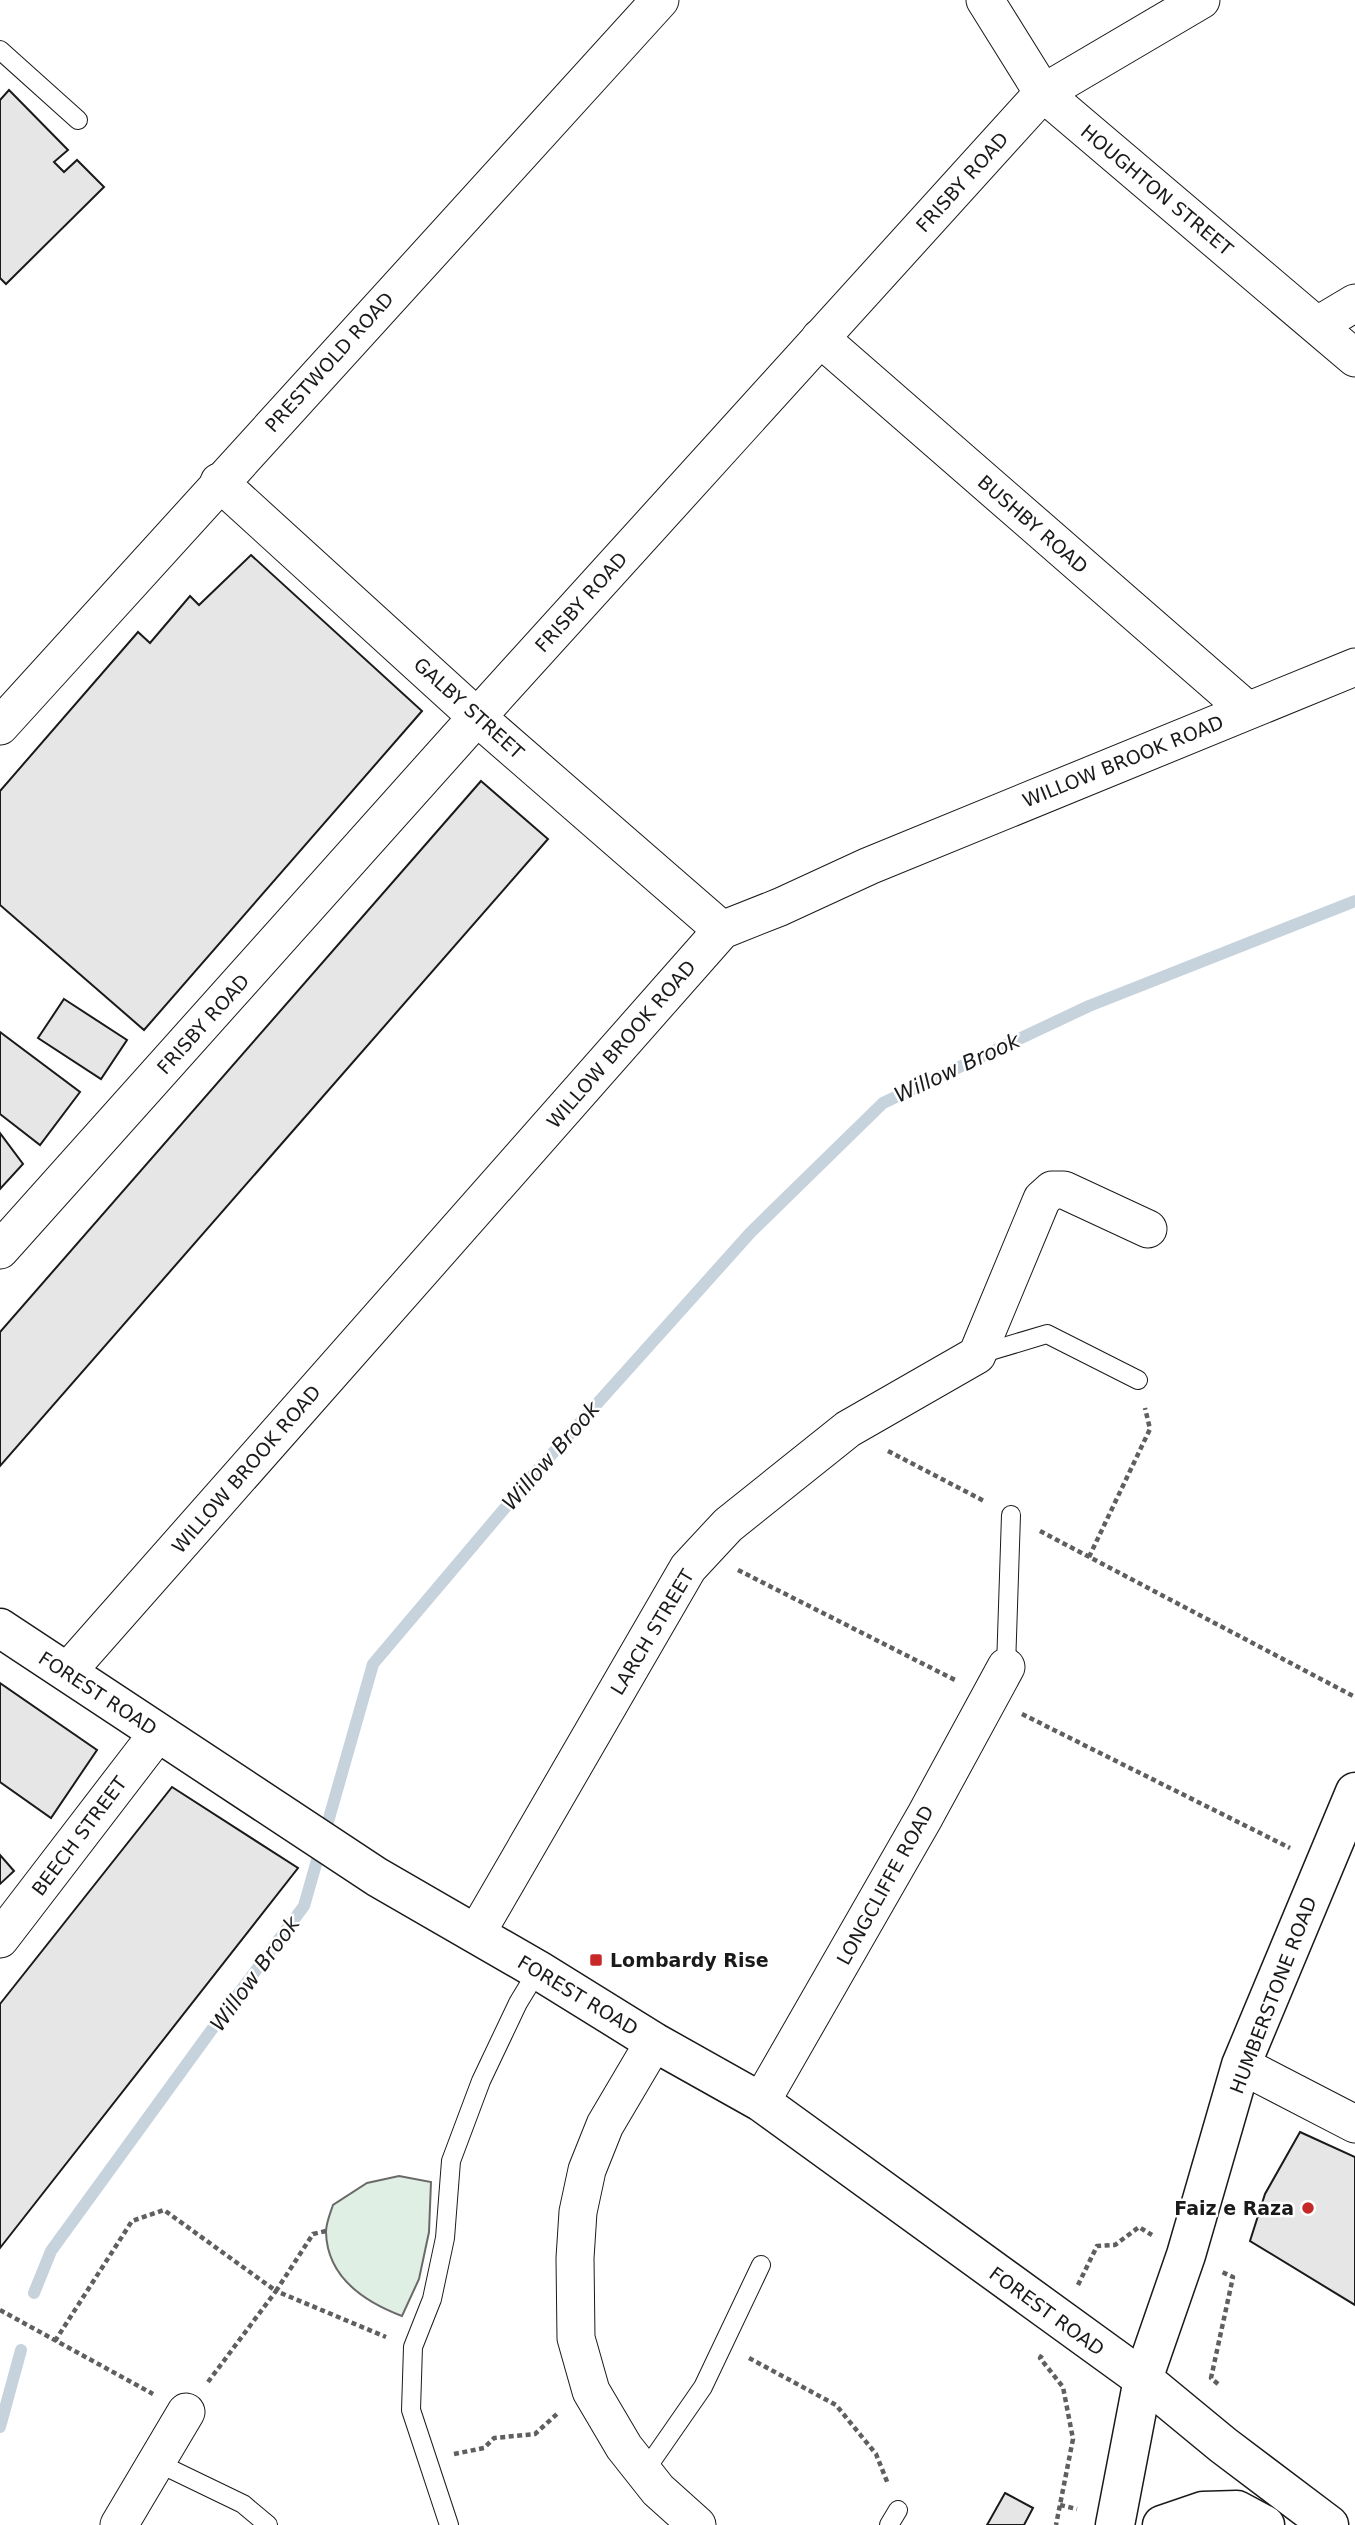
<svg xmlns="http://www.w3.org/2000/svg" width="1355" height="2525" font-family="'DejaVu Sans',sans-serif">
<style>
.park{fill:#e0efe3;stroke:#6a6a6a;stroke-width:2}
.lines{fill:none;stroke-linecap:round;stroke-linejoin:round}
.stream{stroke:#c6d2dc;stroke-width:12}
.building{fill:#e6e6e6;stroke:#1a1a1a;stroke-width:2}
.service-casing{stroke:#1a1a1a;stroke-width:20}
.minor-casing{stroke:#1a1a1a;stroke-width:39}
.tertiary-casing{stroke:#1a1a1a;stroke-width:41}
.primary-casing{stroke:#1a1a1a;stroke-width:41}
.path{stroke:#5f5f5f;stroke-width:4.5;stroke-dasharray:5 3.5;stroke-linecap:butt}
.service{stroke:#fff;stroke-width:18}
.minor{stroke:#fff;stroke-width:37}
.tertiary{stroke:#fff;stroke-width:38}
.primary{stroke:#fff;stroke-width:38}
.poi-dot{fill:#c62828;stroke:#fff;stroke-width:2.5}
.labels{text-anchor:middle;stroke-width:5;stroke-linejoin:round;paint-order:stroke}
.street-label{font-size:19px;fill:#1a1a1a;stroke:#fff}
.poi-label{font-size:19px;font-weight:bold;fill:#1a1a1a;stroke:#fff;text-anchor:start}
.water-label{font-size:21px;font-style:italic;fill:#1a1a1a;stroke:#fff}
</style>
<rect width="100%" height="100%" fill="#fff"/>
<!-- park -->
<path class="park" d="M399,2176L431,2182L429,2232L419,2279L402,2316C365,2302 327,2277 326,2232C326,2223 330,2214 333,2205L367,2183Z"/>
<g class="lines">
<!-- stream -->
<g class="stream">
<path d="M34,2293L51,2251L218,2021L304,1906L373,1664L526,1483L751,1232L883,1103L1089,1006L1355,901"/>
<path d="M0,2427L21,2350"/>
</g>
</g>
<!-- building -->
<g class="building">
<path d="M9,90L68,150L54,162L64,172L77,160L104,187L6,284L0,278V100Z"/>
<path d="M251,555L422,711L144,1030L0,905V791L138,632L150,643L190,596L199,605Z"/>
<path d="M481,781L548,839L0,1466V1332Z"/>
<path d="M64,999L127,1040L101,1079L38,1038Z"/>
<path d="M0,1032L80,1092L40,1145L0,1114Z"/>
<path d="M0,1133L23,1164L0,1189Z"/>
<path d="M0,1683L97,1750L51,1818L0,1782Z"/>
<path d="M172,1787L298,1868L0,2248V2004Z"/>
<path d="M0,1855L14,1871L0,1884Z"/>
<path d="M1300,2132L1355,2157V2305L1250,2241L1265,2194Z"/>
<path d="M1005,2493L1033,2508L1024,2525H987Z"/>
</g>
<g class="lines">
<defs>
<g id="service">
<path d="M0,50L78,120"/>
<path d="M977,1355L1047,1334L1138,1380"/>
<path d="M1006,1667L1011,1515"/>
<path d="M156,2462L243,2504L268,2525"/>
<path d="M644,2472L703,2387L761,2265"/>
<path d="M449,2525L411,2410L413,2347L432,2299L445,2238L451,2161L481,2081L518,2003L538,1970"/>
<path d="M889,2525L898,2510"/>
</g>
<g id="minor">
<path d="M985,0L1043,93L1355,358"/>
<path d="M1318,325L1355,303"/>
<path d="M820,338L1247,710"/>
<path d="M219,482L477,717L722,930"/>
<path d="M0,726L660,0"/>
<path d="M0,1250L477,717L1043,93L1201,0"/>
<path d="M67,1672L722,930L780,907L869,866L1355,667"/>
<path d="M476,1934L688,1568L728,1525L848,1429L977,1355L1042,1199L1052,1190H1064L1148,1229"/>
<path d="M0,1939L158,1733"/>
<path d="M654,2042L605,2125L587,2170L578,2212L575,2258L576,2338L591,2391L624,2447L658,2490L697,2525"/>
<path d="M1241,2065L1355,2124"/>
<path d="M761,2102L925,1816L1006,1667"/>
<path d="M119,2525L186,2412"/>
</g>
<g id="tertiary">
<path d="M0,1628L377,1877L538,1970L654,2042L761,2102L1143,2379L1223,2445L1329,2525"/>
<path d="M1162,2525L1203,2511L1237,2510L1265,2525"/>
</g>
<path id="primary" d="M1115,2525L1143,2379L1186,2255L1241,2065L1355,1792"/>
</defs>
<!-- service casing -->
<use href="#service" class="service-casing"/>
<!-- minor casing -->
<use href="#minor" class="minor-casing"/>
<!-- tertiary casing -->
<use href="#tertiary" class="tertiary-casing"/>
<!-- primary casing -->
<use href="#primary" class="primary-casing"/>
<!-- path -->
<g class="path">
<path d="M888,1451L986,1502"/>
<path d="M1040,1531L1355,1697"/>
<path d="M1089,1557L1150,1429L1145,1408"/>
<path d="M738,1570L955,1680"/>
<path d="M1022,1714L1290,1848"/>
<path d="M1078,2285L1097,2246L1115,2245L1139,2227L1152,2235"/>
<path d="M0,2310L153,2394"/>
<path d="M55,2341L132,2221L164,2210L276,2291L313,2234L326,2231"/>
<path d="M1042,2355L1040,2358L1063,2387L1073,2439L1056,2525"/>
<path d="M749,2358L836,2405L876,2454L888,2484"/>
<path d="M208,2382L276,2291L386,2337"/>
<path d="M1218,2384L1211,2378L1233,2277L1222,2272"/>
<path d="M454,2454L484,2448L494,2438L535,2434L558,2413"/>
<path d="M1060,2505L1077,2509"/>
</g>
<!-- service -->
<use href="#service" class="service"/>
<!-- minor -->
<use href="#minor" class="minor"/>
<!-- tertiary -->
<use href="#tertiary" class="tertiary"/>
<!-- primary -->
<use href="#primary" class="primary"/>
</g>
<!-- markers -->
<g class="poi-dot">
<rect x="589" y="1953" width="14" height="14" rx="3.5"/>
<circle cx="1308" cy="2208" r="7"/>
</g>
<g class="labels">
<!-- street labels -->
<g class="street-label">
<text transform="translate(962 182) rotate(-48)" y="7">FRISBY ROAD</text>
<text transform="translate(1157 190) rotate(40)" y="7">HOUGHTON STREET</text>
<text transform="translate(329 362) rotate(-48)" y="7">PRESTWOLD ROAD</text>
<text transform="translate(1033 524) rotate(41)" y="7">BUSHBY ROAD</text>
<text transform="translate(581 602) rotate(-48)" y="7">FRISBY ROAD</text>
<text transform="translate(469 708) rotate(42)" y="7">GALBY STREET</text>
<text transform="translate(1123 761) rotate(-22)" y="7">WILLOW BROOK ROAD</text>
<text transform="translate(203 1024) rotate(-48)" y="7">FRISBY ROAD</text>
<text transform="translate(621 1044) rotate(-49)" y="7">WILLOW BROOK ROAD</text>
<text transform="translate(246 1469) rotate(-49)" y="7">WILLOW BROOK ROAD</text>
<text transform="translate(652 1632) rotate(-59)" y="7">LARCH STREET</text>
<text transform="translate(98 1693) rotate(33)" y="7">FOREST ROAD</text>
<text transform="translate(79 1836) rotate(-53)" y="7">BEECH STREET</text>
<text transform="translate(885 1885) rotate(-61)" y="7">LONGCLIFFE ROAD</text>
<text transform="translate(578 1995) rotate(31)" y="7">FOREST ROAD</text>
<text transform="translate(1273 1995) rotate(-69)" y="7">HUMBERSTONE ROAD</text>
<text transform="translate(1047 2311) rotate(36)" y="7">FOREST ROAD</text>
</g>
<!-- poi labels -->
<g class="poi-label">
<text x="610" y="1967">Lombardy Rise</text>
<text x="1294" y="2215" text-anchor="end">Faiz e Raza</text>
</g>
<!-- water labels -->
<g class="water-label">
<text transform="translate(957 1068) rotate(-25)" y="7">Willow Brook</text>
<text transform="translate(551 1456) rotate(-49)" y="7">Willow Brook</text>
<text transform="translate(255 1974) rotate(-54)" y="7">Willow Brook</text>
</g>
</g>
</svg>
